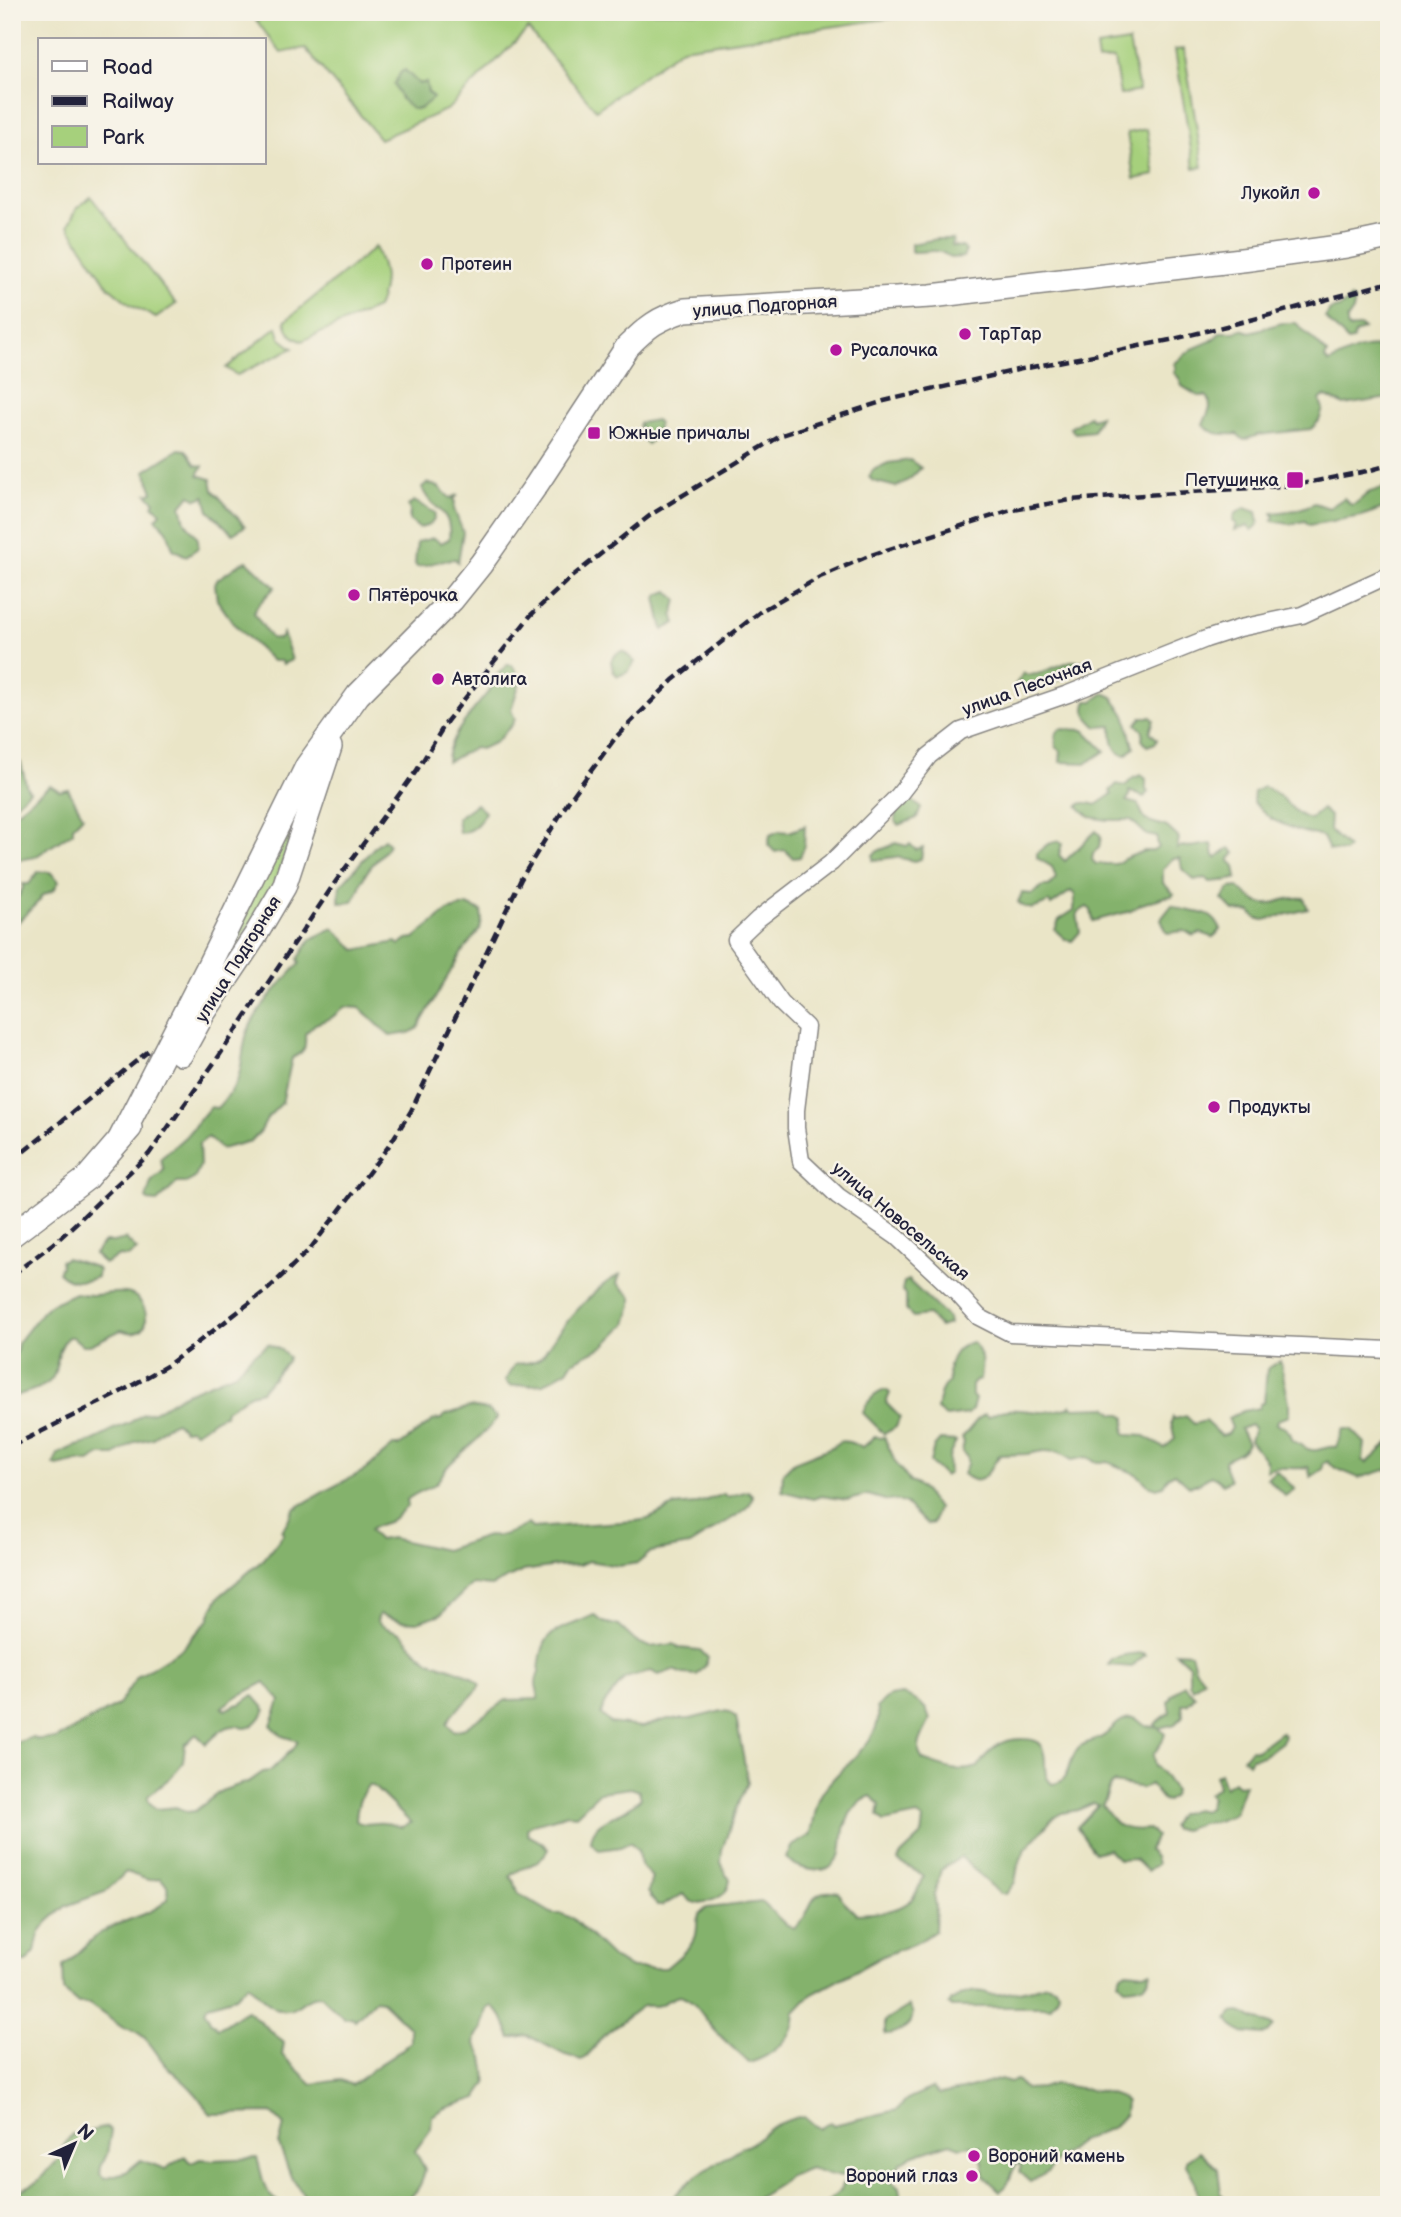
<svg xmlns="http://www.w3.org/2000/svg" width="1401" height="2217" font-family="'Balsamiq Sans',sans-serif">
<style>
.green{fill:#a6d07c;stroke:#64795c;stroke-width:2}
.forest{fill:#84b26c;stroke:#536a54;stroke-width:2;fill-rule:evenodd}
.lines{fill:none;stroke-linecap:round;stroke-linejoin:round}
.street-casing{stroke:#868481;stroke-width:19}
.secondary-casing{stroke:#868481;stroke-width:26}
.street{stroke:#fff;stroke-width:16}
.secondary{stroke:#fff;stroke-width:23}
.rail{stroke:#22223b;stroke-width:4.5;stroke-dasharray:10 5;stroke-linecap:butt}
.poi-dot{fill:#b5179e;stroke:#f7f3e8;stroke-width:2.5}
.labels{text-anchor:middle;stroke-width:5;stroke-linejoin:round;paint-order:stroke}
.poi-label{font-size:18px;fill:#22223b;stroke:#f7f3e8;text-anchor:start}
.street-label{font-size:18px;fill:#22223b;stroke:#f7f3e8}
</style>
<rect width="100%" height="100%" fill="#f7f3e8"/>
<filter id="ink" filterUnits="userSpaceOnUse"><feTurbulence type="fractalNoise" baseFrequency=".0143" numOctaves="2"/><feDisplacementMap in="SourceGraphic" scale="14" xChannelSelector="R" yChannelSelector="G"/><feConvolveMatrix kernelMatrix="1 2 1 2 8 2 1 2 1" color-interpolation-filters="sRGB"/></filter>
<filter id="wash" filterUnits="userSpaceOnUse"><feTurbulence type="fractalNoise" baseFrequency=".00686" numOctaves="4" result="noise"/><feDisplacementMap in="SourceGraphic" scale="28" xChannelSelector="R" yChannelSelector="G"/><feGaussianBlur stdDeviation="1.57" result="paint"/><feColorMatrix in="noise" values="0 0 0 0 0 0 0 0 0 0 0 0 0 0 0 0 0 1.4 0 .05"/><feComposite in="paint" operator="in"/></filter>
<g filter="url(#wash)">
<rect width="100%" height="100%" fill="#eae5c7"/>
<!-- green -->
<g class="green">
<path d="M250,12H935L682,48L596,110L528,29L448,109L380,139L305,48L281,53Z"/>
<path d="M1129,42L1139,91L1120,95L1114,59L1098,61L1096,47Z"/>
<path d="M1184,49L1203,167L1194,168L1175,50Z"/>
<path d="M1147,129L1155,175L1134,179L1127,133Z"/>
<path d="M91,197L176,304L156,318L131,305L109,287L68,226L77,208Z"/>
<path d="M375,247C386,272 387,282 377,308L302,341C291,337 288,333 285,321Z"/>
<path d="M277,327L280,338L293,348L237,375L226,368Z"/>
<path d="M316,766L271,894L208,987Z"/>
</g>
<!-- forest -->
<g class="forest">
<path d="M405,70L419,84L426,82L428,92L433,98L420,109H412L401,99L394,84L401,72Z"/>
<path d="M937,239H953L952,246L962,247L966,251L963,257L950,258C938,246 925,253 911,252V244Z"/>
<path d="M1351,298L1355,301L1353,311L1347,320V326L1350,329L1360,326L1364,329L1355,334L1353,340L1348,341L1325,318L1330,310L1341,307Z"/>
<path d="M1282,323H1296L1327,353L1325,359L1329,363C1353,351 1361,345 1389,348V398L1344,405L1324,396L1320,400L1323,409L1319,421L1311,429L1258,435L1244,440L1237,434C1224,435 1213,435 1203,425L1210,408L1209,399L1206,396H1198L1182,386L1179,378L1174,373L1176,367L1174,364L1192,349L1211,341L1221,332H1235L1241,329L1250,332Z"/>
<path d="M1089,416L1092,419L1100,416L1093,431L1075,433L1070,428Z"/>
<path d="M656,420L659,423L655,438L647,444L641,438L639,423Z"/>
<path d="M179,449L186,450L196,465L203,466L198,475L211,479L213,490L245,526L233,534L209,511L205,496L197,499L190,495L181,506C183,511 183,518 186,523C192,533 200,533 198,548L186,556L173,549L167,530L156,519L161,513L153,505L155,502L147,494L153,492L145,471Z"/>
<path d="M910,460L921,468L910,479L896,487L873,481L869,477L873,470L888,463Z"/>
<path d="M427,483L439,487L450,498L458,495L453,500L455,502L454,509L463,532L458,562L455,559C441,559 431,565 417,567L415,564L417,542L433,538L441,543L449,539C453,507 429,510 422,487Z"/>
<path d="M1386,486H1389V506L1362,516L1309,525L1305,521L1289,524L1272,521L1274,516L1272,513L1297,510L1315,503L1329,508L1344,498L1351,505C1360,503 1362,496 1370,492C1376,490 1381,489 1386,486Z"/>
<path d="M414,501L435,513C434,524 429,526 419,528L409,520L410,511L408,506Z"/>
<path d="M1245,508L1257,512C1259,521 1261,524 1252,530L1248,526L1235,530L1237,524L1233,521L1235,514Z"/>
<path d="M247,561L275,587L257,606L254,613L271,638L280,639L283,633L292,660L283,664L281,661H272L235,625L217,600L215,584L218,579L241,563Z"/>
<path d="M668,591L677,600L673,615L676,623L663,630L656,598L660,594Z"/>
<path d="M623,651L635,662L628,672L618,676L613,671L611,661L617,653Z"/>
<path d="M1071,661H1085L1074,675L1026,691L1020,685H1015L1024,673L1027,675L1037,674Z"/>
<path d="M507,665H512L521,679L511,710L515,719L512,725L496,742L481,749L474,748L447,762C446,739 474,710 488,692C492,688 493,682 495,678C498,673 503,669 507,665Z"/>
<path d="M1104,693L1113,697C1115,705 1119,705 1123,712C1130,722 1128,736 1134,747L1126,755C1112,754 1112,737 1112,726L1097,727C1089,719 1081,713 1087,701H1093Z"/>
<path d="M1142,717H1151L1154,720L1150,732L1157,739L1156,743L1147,746L1142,740L1143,731L1136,724Z"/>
<path d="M1060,729L1084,730L1105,751L1087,763L1060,762L1061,751L1056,747V734Z"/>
<path d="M12,755L21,763L27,788L30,791L12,807Z"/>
<path d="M1141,775L1146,779V790L1148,792L1144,797L1129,791L1130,796L1126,801L1138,804L1145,820L1167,827L1179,838L1177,849L1182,846C1192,849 1201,844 1212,844L1214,856L1216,858L1230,848L1235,853L1229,860L1235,866L1237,878C1231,881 1218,881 1210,882L1206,878L1194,880L1182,869L1180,858L1172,859L1163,869V883L1174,894L1172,896L1164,897L1139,905L1131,911L1093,921L1091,910L1087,907L1077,913L1080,932L1072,941L1065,939L1055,930L1059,920L1074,910L1075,895L1071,891L1051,905L1049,902C1037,908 1029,913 1018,902L1022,893L1032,894L1043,886H1049L1056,878L1052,867L1037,858V853L1048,844L1058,841L1062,844L1059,855L1065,861L1096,831L1101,836L1099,848L1093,853L1092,860L1096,864H1116L1124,859L1144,851H1153L1159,847L1157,844V837L1147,835L1131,820H1107L1090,817L1078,806C1083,801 1090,803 1096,805L1112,794L1110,791L1117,784L1125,786L1133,778Z"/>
<path d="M50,785L60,791L68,789L83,816L73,826V832L35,857L13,861L12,815Z"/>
<path d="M1263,787C1285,794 1293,816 1310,819L1322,809L1330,816L1329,830L1348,848L1344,852L1329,850L1323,837L1296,830L1271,819L1253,802L1254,792Z"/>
<path d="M907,800L914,802L921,808L917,818L899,825L895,821L896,809Z"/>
<path d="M476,804L485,812C480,823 472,832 459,833L457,818Z"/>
<path d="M805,826L804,847L800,857L793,858L785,850L775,852L768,845L770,835L779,831L789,832Z"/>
<path d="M384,839L389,844C383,856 370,864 364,877C359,886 359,894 352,902L341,903L339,901L340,886L376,845Z"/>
<path d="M895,843L907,846L910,844L916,850L923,848L921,859L914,861L896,857L873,860V855C879,848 888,849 895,843Z"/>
<path d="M38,872H50L59,881L54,890L41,896L40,900L12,928V902L17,899L24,886L23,884H29Z"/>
<path d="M1238,887C1272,920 1270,895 1304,898L1308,909L1264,920L1257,919L1250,912L1234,911L1222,899L1230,888Z"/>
<path d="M467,905L481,911L482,920L480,929L460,955L418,1028L409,1033L390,1036L360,1008L345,1007L331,1018L315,1024L305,1034C306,1048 305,1052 292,1058L282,1103L268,1117L261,1131L251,1141L221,1149L208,1137L199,1144L200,1165L195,1178L186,1183H177L157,1202L148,1201L146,1199L151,1182L164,1170L160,1159L186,1136L210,1107L217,1108C224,1100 233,1091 237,1081C243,1066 242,1048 247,1033C258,1006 281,984 300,963L298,959L311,939L333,928L356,950L396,942L399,945L407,939L414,938L448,911Z"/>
<path d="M1172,905C1192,917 1210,905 1221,930L1213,937L1201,933L1193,936L1185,931L1167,933L1161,919Z"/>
<path d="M126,1239L137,1250L128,1257L119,1256L104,1264L94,1254L104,1242H113Z"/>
<path d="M66,1258L95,1267L98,1270L97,1277C83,1283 69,1283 58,1272L61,1266L60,1261Z"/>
<path d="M620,1275L617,1283L632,1297V1305L626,1324L604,1346L572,1362L567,1370L543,1384L510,1386L505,1381L514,1365C521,1363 530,1363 535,1361C545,1356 547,1347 553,1340C566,1321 599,1283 620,1275Z"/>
<path d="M908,1280L948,1318L949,1324L940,1327L928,1315L913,1317L906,1310V1294L902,1290L904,1282Z"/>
<path d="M75,1293C80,1294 86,1295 92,1295C104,1295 118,1290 130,1294C150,1300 156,1343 121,1330L90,1345H82L73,1337H68C53,1352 60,1373 49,1382C40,1390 23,1393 12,1397V1358L16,1354L18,1343L42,1312L49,1305Z"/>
<path d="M972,1342C984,1353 982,1364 980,1380L976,1381L972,1385V1396L975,1399L972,1410L968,1414L946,1417L937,1410C939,1400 939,1388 949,1382C946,1364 953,1347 972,1342Z"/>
<path d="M268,1344L281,1350L288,1357L287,1361L261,1391L250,1394L226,1410L225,1415C214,1416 206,1427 195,1432L191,1429L184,1430L176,1422L166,1426L153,1438L135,1442L115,1455H101L89,1462L79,1461L57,1466L54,1464L58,1454L73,1447L88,1443L107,1434L111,1430L129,1423L143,1414L154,1412L184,1394L235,1373L249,1358Z"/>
<path d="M1280,1361L1289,1402V1416L1277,1420L1276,1424L1283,1426L1290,1433L1293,1441C1301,1444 1308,1452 1317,1450C1325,1449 1327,1446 1336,1447L1343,1429H1351L1365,1443L1363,1460L1367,1463L1389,1443V1471L1385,1470L1359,1478L1335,1468L1328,1461L1323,1464V1469L1311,1477L1308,1467C1294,1471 1278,1464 1266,1471L1267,1462L1250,1440L1254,1428L1251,1425L1240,1429L1248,1443C1239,1457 1234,1452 1225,1461V1467L1230,1480L1223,1484L1211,1475L1200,1483L1189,1486L1175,1473L1169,1476L1163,1486L1157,1488L1148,1485L1138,1475L1108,1462H1097L1086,1457L1072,1460L1058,1452L1043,1451L1027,1454L1000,1455C989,1468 984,1492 963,1474L967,1464V1457L962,1452L964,1442L962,1438L977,1420L985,1414L988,1417C1006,1406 1019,1410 1039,1412C1047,1413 1059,1409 1068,1408L1071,1405L1074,1408L1107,1407L1114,1414H1122L1126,1418L1124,1432L1127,1435L1145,1436L1164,1448L1175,1439L1171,1423L1173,1417L1175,1419L1186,1416L1194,1424L1205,1421L1221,1436L1228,1434L1232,1428L1228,1418L1243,1411L1259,1408L1260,1404L1264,1402L1267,1369Z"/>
<path d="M886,1390L890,1393L886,1403L900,1417L896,1427L884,1434L863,1413C865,1403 876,1392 886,1390Z"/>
<path d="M469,1407L488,1410L497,1418C484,1436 464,1450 449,1465C444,1470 441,1478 436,1483C428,1490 415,1492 407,1500L408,1506C401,1511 396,1517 390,1521C382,1525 375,1524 369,1531L379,1540L391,1538L445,1550L487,1536C500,1538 516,1531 528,1524L532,1528L636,1521L648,1519L674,1506L695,1504L724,1494L727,1497L748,1491L753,1496L750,1504L742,1512L689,1545L651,1552L638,1563L619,1566L588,1561L579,1565L557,1566L523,1571L491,1586L472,1584L441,1614L417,1622L401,1621L379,1614L377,1621C383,1629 393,1629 401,1634C411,1642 418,1656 430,1661C448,1668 467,1671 480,1684C473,1701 453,1707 447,1724L454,1731L465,1728L506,1700L538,1699C539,1692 536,1689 536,1683C536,1679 538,1676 539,1672C542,1625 558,1633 594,1615L603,1622L619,1626L635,1641L650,1647L674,1644L679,1648L700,1650L708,1658L705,1666L697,1675L683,1674L673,1670L659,1675L651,1671L625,1678L604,1704L601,1714L610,1723L642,1727L668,1719H690L722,1711L730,1712L736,1717L748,1783L739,1801L722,1850L721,1862L726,1875L730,1879C729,1898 710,1903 693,1903L683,1894L662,1906H657L648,1892L652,1877L640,1865L638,1850L630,1842L621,1847L599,1850L591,1842C592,1823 608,1819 622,1812C628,1809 635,1803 641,1798L639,1791L631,1788L600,1792L576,1815L568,1814L531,1825L527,1829L528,1835L541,1842L548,1849C538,1869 523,1863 510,1877L514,1881L519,1894L553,1914H562L572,1918L614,1959L632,1968H666C676,1959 688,1951 695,1938C700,1926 692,1915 707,1908L762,1902L785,1924L794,1928C815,1916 804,1885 839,1893L844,1902L856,1914C873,1913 896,1913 910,1901C916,1896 920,1884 924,1877C916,1869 906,1868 898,1860L901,1855L921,1836L923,1820L918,1815L884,1822L878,1816L880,1805L871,1796L861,1800L850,1814L844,1829L841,1854L830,1868C814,1873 798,1869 786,1858L791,1847L810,1835C814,1824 815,1807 820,1797C833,1769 887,1742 877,1707L890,1696L903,1694L921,1704L926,1709L930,1720C924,1733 913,1748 923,1760C943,1767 958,1774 978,1767C988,1750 1002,1738 1023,1739C1031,1739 1038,1740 1042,1748C1049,1761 1040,1773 1052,1784C1073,1782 1067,1759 1079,1747C1085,1742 1093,1742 1100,1738C1111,1733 1117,1718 1132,1718C1139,1718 1139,1723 1146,1726C1149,1727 1153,1726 1157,1727L1155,1724L1170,1712L1168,1702L1172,1695L1184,1685L1195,1696L1187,1704H1182L1183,1716L1175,1724L1159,1728L1165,1734L1162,1742L1153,1755L1155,1767H1157C1164,1774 1167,1782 1174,1789L1173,1796L1167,1801L1163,1800L1150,1784L1141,1789L1138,1787L1113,1783C1106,1790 1108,1798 1102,1805C1116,1826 1121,1832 1149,1829L1156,1836L1148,1850L1155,1857L1157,1864L1147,1871L1135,1859L1119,1860L1108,1849L1095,1853L1077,1827L1098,1805L1094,1803L1078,1810L1062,1813L1053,1818L1025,1850L1018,1865L1015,1882L1006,1894H1000L961,1857L941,1870L934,1895L936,1905L935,1931L920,1941L881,1957L820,1990L811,1995L794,2013C798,2037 770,2057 749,2063C737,2051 723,2040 712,2027C701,2014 696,2001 680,1996C672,1997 667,2002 659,2005C653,2007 650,2005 643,2006C640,2006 608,2033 603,2036C593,2045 596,2052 581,2060L563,2054L527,2035L511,2038L502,2016L492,2006L487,2009L482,2029L476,2037L475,2044L483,2057L487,2083L477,2098L446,2108L432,2116L431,2129L415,2151L425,2169C419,2206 392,2205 361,2205C344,2205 328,2205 311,2205L291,2177L279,2145L284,2125L272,2113L211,2114C204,2107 201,2099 194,2092C185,2081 172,2073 163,2062C152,2047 144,2030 123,2028L89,2004H78L64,1991L63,1966C77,1956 88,1941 102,1932C122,1919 152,1916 168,1899L167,1885L160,1878L148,1880L126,1872L105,1892L66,1906L48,1922L39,1934L35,1952L26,1962H12V1744L33,1737L36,1739H56L118,1705L137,1677L183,1648L209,1619L212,1609L219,1597L264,1559L284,1533L282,1531L294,1509L327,1490L364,1471L393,1446H399L434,1420L441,1419L445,1415ZM265,1682L280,1701L271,1725L282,1736L298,1741L294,1748L270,1771L263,1772L250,1781L221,1791L195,1811L187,1812L176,1807L156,1809L148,1801V1796L171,1777L183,1762L185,1745L196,1734L206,1744C214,1738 223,1726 234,1726C238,1725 242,1728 245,1728C255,1727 261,1717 266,1710L253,1695L241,1704L236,1705L225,1710L222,1707L234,1698ZM368,1786H373L411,1823L402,1827C396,1826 390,1823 384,1823C373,1821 366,1827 356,1821C356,1810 360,1794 368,1786ZM248,1984C259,1995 278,2019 296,2007C304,2002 311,1995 321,1996L344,2018L352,2017L355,2020L375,2000L382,2001L410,2028V2042C400,2053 389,2058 376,2067C368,2072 361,2081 352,2085L341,2080L312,2084L282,2055L284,2043L247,2010C236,2015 230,2024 218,2028L210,2021L205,2011L208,2005L235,1997Z"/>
<path d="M876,1436L879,1438L884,1437L896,1463L910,1482C925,1486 927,1499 938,1508L933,1523L927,1525L906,1504L896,1500L888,1501L868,1495L848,1500L821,1496L813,1499L782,1491L783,1473L794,1462L832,1447L840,1441L849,1442L863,1447Z"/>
<path d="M940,1440L956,1441C950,1455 947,1456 949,1473L944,1476L930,1462L934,1447Z"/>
<path d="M1276,1471L1295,1489L1285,1496L1267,1478Z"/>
<path d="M1175,1652L1191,1653L1195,1668L1204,1679L1193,1688L1189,1684V1665Z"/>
<path d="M1143,1653L1145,1655L1132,1667L1108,1665C1114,1654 1131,1654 1143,1653Z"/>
<path d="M1281,1732L1284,1735L1282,1742L1263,1756L1251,1758L1248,1763L1243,1758L1251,1749L1257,1750Z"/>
<path d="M1220,1773L1225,1787L1234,1781L1238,1785L1245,1784L1235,1812L1231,1816L1214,1822L1201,1823L1184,1830L1174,1829L1171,1826L1178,1814L1195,1809L1203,1811L1208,1808L1211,1797L1208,1794L1218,1786L1215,1776Z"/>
<path d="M1127,1971L1144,1973L1151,1972C1149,1986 1138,1987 1125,1988L1118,1981L1121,1975Z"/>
<path d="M1046,1984L1055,1987L1059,1991L1058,1996L1050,2007H952L949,2004L951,2001C961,1995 972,1989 984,1992C986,1992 987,1994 989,1994C999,1996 1036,1988 1046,1984Z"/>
<path d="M909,2006C921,2021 899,2035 885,2034V2021Z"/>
<path d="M1240,2012C1246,2014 1249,2017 1254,2019C1262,2022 1268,2021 1274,2026L1268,2033L1263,2034L1241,2032L1234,2028L1228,2019L1232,2013Z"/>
<path d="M1001,2079L1010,2082L1016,2080L1025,2089L1042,2088L1054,2084L1101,2091L1122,2098L1126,2102L1125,2114L1113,2127L1080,2141L1060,2157L1048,2172L1030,2182L1019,2172L1021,2166L1018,2163C1009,2172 1012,2185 1000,2191L985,2177L980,2146L975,2148L971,2145L960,2147L950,2143L914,2155L901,2163L891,2181L899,2188L902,2205H824L840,2191L847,2176L832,2175L810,2168L787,2177L780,2184L746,2205H668C685,2178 716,2165 742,2147C753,2146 760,2134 771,2128C782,2122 791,2118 804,2116L819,2129L831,2122L833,2125L897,2110L909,2098L932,2088L939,2094L963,2090Z"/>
<path d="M107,2127L111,2131L107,2154L101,2167L100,2174L104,2178L126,2172L141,2160L165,2169L185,2156L192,2163L201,2159L212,2160L257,2158C264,2178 261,2195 284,2205H12V2194L36,2183L59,2159L62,2148L72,2134L74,2135Z"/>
<path d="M1199,2151L1218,2169L1221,2194L1224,2197L1222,2205H1189L1198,2198L1196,2183L1186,2165V2160Z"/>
</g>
</g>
<g filter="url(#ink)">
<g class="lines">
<defs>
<path id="street" d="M1389,575L1302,615L1240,628L1206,639L1068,694L961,731L929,756L898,796L831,863L758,919L736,940L781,1003L806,1027L796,1110V1128L801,1161L838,1196L897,1237L959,1295L979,1317L1010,1333L1389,1350"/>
<g id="secondary">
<path d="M181,1054L203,1014L255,936L284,887L330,747"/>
<path d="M120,1139L207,969L307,766L358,695L452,600L481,564L537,484L627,347C648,326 657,319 685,310L931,296L1250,259L1346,246L1389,237"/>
<path d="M12,1235L86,1179L130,1128"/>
</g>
</defs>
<!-- street casing -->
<use href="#street" class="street-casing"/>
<!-- secondary casing -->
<use href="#secondary" class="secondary-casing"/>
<!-- street -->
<use href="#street" class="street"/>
<!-- secondary -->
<use href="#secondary" class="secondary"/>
<!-- rail -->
<g class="rail">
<path d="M12,1161L150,1050"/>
<path d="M12,1275L59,1239L149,1154L219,1056L336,881L417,770L447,721L531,615L570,578L652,514L782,435L884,401L1017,370L1170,340L1266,316L1387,283"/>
<path d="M12,1446L117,1394L168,1365L268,1289L310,1249L388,1147L411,1111L521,879L568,802L616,737L673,680L761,611L820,577L871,555L1008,511L1070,500L1296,485L1367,471L1389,465"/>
</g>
</g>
</g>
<!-- markers -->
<g class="poi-dot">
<circle cx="1314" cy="193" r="7"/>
<circle cx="427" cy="264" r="7"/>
<circle cx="965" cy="334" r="7"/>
<circle cx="836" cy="350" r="7"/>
<rect x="587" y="426" width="14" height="14" rx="3.5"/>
<rect x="1286" y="471" width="18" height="18" rx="3.5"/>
<circle cx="354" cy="595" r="7"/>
<circle cx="438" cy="679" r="7"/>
<circle cx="1214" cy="1107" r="7"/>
<circle cx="974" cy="2156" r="7"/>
<circle cx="972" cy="2176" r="7"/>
</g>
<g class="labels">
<!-- poi labels -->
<g class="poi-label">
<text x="1300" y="199" text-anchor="end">Лукойл</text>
<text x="441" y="270">Протеин</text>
<text x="979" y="340">ТарТар</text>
<text x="850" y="356">Русалочка</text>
<text x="608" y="439">Южные причалы</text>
<text x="1279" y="486" text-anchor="end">Петушинка</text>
<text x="368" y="601">Пятёрочка</text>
<text x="452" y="685">Автолига</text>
<text x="1228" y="1113">Продукты</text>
<text x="988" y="2162">Вороний камень</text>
<text x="958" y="2182" text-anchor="end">Вороний глаз</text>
</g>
<!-- street labels -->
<g class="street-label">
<text transform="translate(765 306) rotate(-4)" y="6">улица Подгорная</text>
<text transform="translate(1027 687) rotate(-20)" y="6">улица Песочная</text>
<text transform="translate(238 959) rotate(-58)" y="6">улица Подгорная</text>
<text transform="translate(901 1221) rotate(40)" y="6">улица Новосельская</text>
</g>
</g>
<!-- margin -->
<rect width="1401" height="2217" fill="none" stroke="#f7f3e8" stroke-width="42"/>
<!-- legend -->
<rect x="38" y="38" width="228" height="126" fill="#f7f3e8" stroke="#a29fa3" stroke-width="2"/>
<rect x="52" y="61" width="35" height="10" fill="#ffffff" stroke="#a29fa3" stroke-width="2"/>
<text x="102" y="74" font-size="21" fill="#22223b">Road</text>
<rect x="52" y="96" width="35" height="10" fill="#22223b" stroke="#a29fa3" stroke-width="2"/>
<text x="102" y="108" font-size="21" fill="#22223b">Railway</text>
<rect x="52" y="126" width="35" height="21" fill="#a6d07c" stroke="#a29fa3" stroke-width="2"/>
<text x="102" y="144" font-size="21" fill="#22223b">Park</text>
<!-- north arrow -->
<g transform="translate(74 2144) rotate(44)" stroke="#f7f3e8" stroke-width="5" paint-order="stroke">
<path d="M0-5L12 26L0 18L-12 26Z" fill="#22223b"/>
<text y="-10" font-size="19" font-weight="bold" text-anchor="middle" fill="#22223b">N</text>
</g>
</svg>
